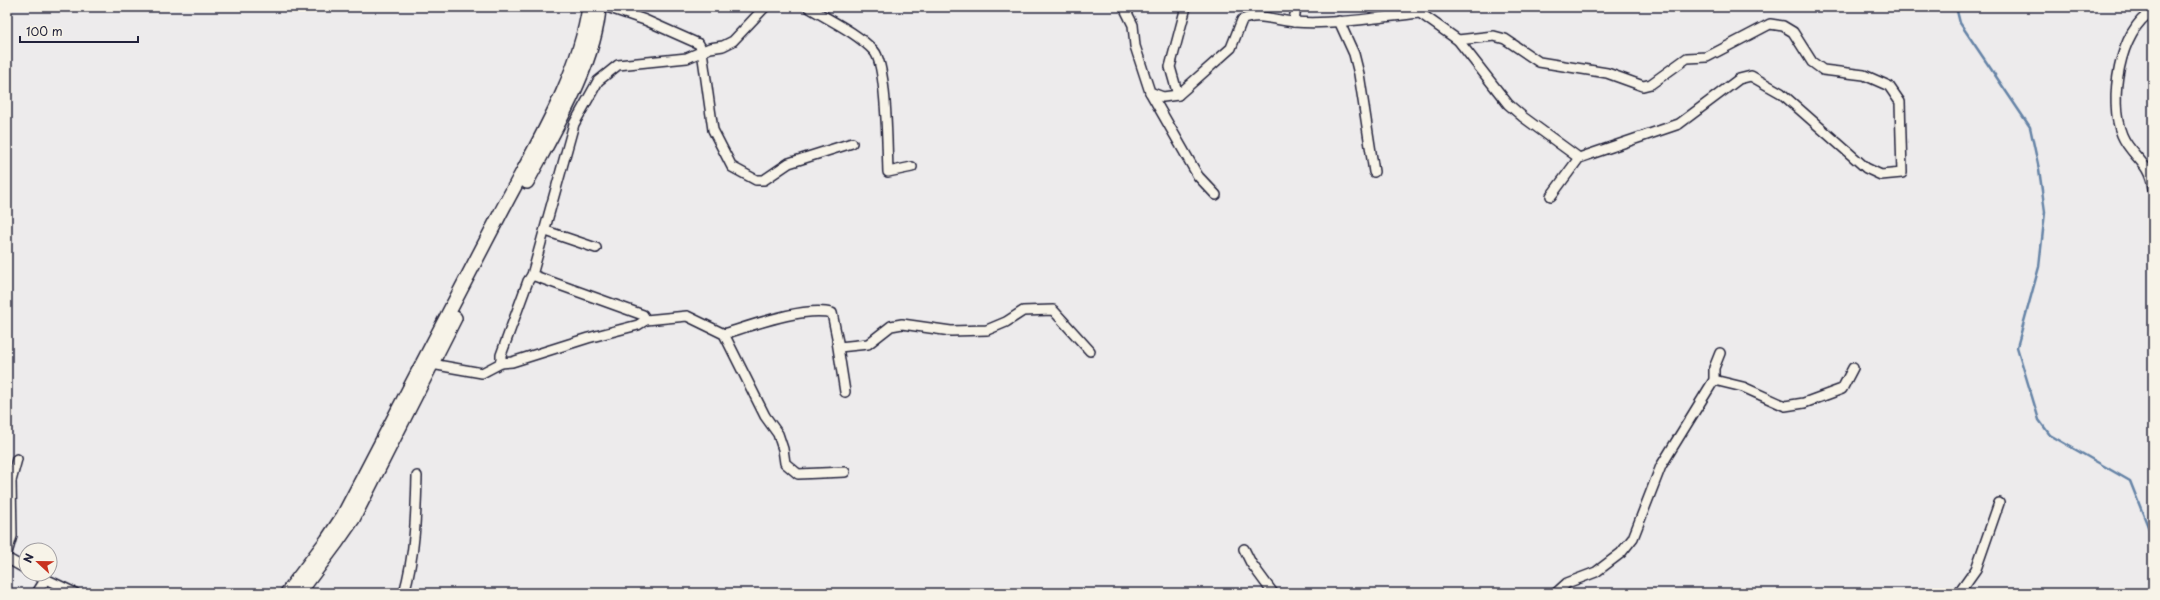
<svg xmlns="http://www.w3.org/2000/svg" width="2160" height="600" font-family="'Playpen Sans',sans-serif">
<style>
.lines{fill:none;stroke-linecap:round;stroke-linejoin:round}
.stream{stroke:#6583a6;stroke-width:2.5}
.street-casing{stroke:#22223b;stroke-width:12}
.secondary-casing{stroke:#22223b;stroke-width:16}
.street{stroke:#f7f3e8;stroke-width:9}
.secondary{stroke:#f7f3e8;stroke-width:13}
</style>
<rect width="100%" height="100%" fill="#edebec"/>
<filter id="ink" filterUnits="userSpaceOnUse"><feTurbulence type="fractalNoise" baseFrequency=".025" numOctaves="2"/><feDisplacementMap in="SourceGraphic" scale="8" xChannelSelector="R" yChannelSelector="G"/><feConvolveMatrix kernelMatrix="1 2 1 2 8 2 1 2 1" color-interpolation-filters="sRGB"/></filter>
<g filter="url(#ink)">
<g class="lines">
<!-- stream -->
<path class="stream" d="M1956,7L1960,23L2030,127L2039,169L2045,212L2039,267L2017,347L2039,420L2050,435L2130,481L2153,539"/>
<defs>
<g id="street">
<path d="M607,7L645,20L699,44L702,51L713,130L732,167L756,180H764L789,163L852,143"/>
<path d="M808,7C829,20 856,32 874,51C887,65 887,149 888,172L912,167"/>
<path d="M1124,7L1133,25L1135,46L1150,92L1163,97L1178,95L1186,88L1231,48L1242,20C1257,12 1277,21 1294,22C1335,25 1379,17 1420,13L1458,40L1494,36L1505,39L1539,62L1607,73L1643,86L1651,84L1687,58L1707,57L1770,24L1783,26L1793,32L1812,62L1823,70L1864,75L1889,86L1900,102L1902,173L1881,175L1866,168L1781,93L1751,76L1739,79L1679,124L1579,158L1551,196"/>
<path d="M2153,11C2119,29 2108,102 2122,135C2131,157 2150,161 2153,189"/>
<path d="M1339,21L1354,54L1359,74L1374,172"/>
<path d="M1294,22L1296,7"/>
<path d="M1458,40L1508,104L1523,117L1579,158"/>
<path d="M1150,92L1198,176L1216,195"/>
<path d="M1178,95L1170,67L1186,7"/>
<path d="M546,231L596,248"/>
<path d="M532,275L643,315L646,320"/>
<path d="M724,334C753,325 804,306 832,313L839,347L868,344L891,326L902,324L951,331L987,330L1006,322L1023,311L1053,310L1090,351"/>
<path d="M837,341L845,392"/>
<path d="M426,363L482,373L501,363L512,362L588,338L638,325L646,320L687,316L724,334L765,416L778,434L783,449L785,463L798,474L845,472"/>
<path d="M501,363V355L528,281L532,275L574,124L598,81L618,65L687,58L710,48L723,46L733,41L765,7"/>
<path d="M1714,380L1743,387L1785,406L1804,403L1842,389L1853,368"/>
<path d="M1244,549L1251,563L1273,593"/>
<path d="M7,553L12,536L11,481L17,459"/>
<path d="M7,560H10L26,569"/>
<path d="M35,574L75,593"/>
<path d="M37,593L45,580"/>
<path d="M404,593C415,555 416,515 417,476"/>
<path d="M1556,593L1567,583L1596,572L1621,553L1633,538L1661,466L1714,380V368L1720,353"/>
<path d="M1959,593L1976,569L1999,503"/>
</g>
<g id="secondary">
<path d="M527,182C553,133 596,62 599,7"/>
<path d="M287,593L327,540L343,516C394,416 446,316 499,216C532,152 579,78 589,7"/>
<path d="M299,593L337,542L353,519L455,318"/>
</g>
</defs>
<!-- street casing -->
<use href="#street" class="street-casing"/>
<!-- secondary casing -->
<use href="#secondary" class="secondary-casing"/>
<!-- street -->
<use href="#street" class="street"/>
<!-- secondary -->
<use href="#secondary" class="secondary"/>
</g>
</g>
<!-- margin -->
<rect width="2160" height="600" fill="none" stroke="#f7f3e8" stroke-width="24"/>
<rect x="12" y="12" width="2136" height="576" fill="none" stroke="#22223b" stroke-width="1.5" filter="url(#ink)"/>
<!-- north arrow -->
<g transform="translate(38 562) rotate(292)"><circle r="19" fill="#f7f3e8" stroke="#a29fa3"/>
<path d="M0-3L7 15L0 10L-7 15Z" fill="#c8321e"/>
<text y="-6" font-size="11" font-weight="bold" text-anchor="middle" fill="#22223b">N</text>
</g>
<!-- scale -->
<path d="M20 36v6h118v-6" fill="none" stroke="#22223b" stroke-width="2"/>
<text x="26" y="36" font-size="12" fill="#22223b" stroke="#f7f3e8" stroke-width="3" paint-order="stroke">100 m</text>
</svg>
